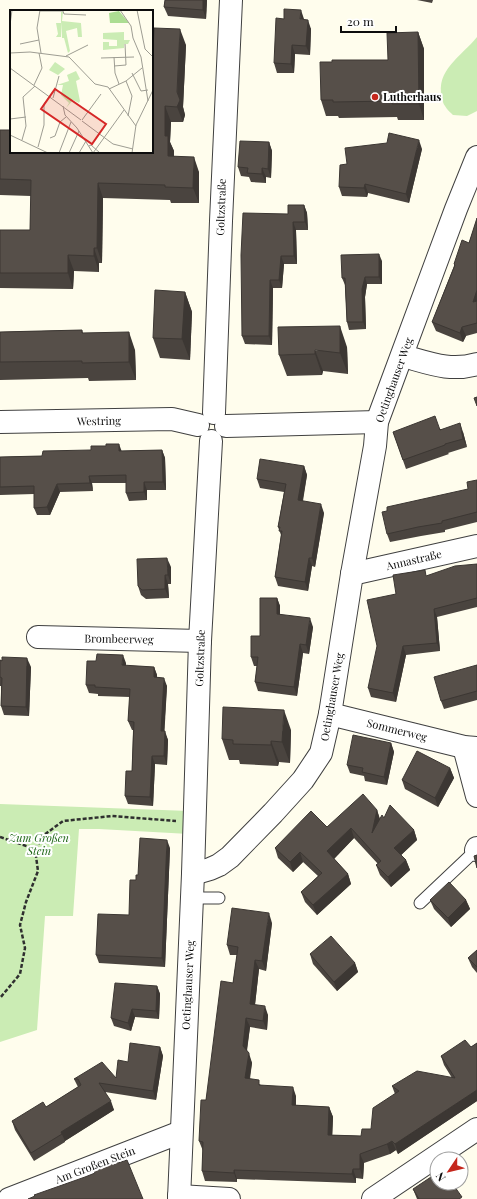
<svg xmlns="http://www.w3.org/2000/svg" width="477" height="1199" viewBox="0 0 477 1199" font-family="'Playfair Display',serif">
<rect width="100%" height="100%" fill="#fffded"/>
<!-- green -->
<g fill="#cbecb4">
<path d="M477,37V111L467,116L453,115C451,113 447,110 445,106C443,104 443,101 442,98C435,70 462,56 477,37Z"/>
<polygon points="0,804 189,811 189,834 99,829 79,829 73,916 45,916 37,1030 0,1042"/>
</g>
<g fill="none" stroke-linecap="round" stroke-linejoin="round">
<defs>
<g id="service">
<polyline points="192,898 219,898"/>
<polyline points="420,903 476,850"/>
</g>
<g id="minor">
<path d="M403,356C429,363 450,372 477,364"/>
<polyline points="214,413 221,221 231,0"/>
<polyline points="0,422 172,419 198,425"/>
<polyline points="226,426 377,422"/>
<polyline points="352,574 477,546"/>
<polyline points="38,637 200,641"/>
<polyline points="330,714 464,747 477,748"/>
<polyline points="464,747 477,796"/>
<polyline points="476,850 477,848"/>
<polyline points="193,874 210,869 219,865 230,857 273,813 303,780 321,753 330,714 352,574 375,446 377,422 456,209 477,157"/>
<polyline points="179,1196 229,1199"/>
<polyline points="9,1199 181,1132"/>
<polyline points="179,1199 193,874 200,641 211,441"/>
<polyline points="373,1199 477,1129"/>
</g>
</defs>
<!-- service casing -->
<use href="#service" stroke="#404040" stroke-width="13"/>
<!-- minor casing -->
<use href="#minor" stroke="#404040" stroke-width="24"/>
<!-- path -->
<g stroke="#2f2f2f" stroke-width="2.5" stroke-dasharray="4 2" stroke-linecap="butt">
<polyline points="0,837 35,849 38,871 26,902 20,925 25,948 20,974 0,998"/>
<polyline points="35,849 44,835 63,821 112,816 176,821"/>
</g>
<!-- service -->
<use href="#service" stroke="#fff" stroke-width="11"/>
<!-- minor -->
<use href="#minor" stroke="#fff" stroke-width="22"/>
</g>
<!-- wall -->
<g fill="#4a443f">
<polygon points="165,0 207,0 206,19 168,16 164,7"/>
<polygon points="417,0 433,0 432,3"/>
<polygon points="304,20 311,29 310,55 295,54 294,73 277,73 274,63"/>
<polygon points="154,28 186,45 183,107 185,115 183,122 171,122 170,142 174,151 174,156 199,172 199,203 171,203 170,200 103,198 102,263 99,263 99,272 74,271 73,289 0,288 0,230 30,230 31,196 0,195 0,130 152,152"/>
<polygon points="418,32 424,49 424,120 398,120 397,117 339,118 338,116 326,116 321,100 332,62 388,60"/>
<polygon points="269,142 272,151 271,178 266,177 266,183 251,182 249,177 241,176 238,167"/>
<polygon points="422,149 409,203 368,193 367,197 342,196 339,187 347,164"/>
<polygon points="304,205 307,213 308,230 296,230 297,264 284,264 282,288 273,288 272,345 245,344 242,336 288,214"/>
<polygon points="477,218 477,333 466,336 463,342 436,331 432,322 454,266 454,264 469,243"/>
<polygon points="382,261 382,284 367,284 365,297 366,329 349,330 347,322 345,285 342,278"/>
<polygon points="185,292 192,312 190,360 160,358 153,338"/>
<polygon points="82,330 83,333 135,350 136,380 89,381 88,378 0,380 0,332"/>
<polygon points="347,347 348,374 323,371 322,375 287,376 279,355"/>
<polygon points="440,429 463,432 467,447 448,453 449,454 406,469 393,432"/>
<polygon points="162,450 165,458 166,490 147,490 147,500 129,501 126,493 126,483 92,483 93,491 60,492 50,515 37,515 34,508 34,494 0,495 0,457 42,456 122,451"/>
<polygon points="304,466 307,475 303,501 324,513 315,567 312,566 308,591 278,586 275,577 281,535 278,527 284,492 260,488 257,479"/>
<polygon points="477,480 477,522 445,530 445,532 421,536 390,542 387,534 468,489"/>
<polygon points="477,564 477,607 437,617 440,651 406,655 396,702 371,697 368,688 396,594 427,576"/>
<polygon points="171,567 171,584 168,584 169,598 146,599 141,595 138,586"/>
<polygon points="277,598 280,606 280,614 313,627 309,654 303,653 297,696 258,691 255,682 257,666 254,666 251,657"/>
<polygon points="0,660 31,667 29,716 4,715 1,706 1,686 0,686"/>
<polygon points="126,663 126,666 154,667 157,675 157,677 167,686 164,731 168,740 167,765 155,764 153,806 128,804 125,796 132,771 133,730 132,730 128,721 130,697 98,696 98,694 89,693 86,685"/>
<polygon points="477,665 477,700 444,709 441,701"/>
<polygon points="291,730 290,763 279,762 278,766 240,764 239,760 229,760 222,739"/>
<polygon points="391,743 394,752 387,785 365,781 364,776 350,773 347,765"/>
<polygon points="450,768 454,778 438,807 405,789 402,780"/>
<polygon points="377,810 380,819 384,818 414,830 417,840 401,855 406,860 410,870 391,887 380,875 376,865 378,864 354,838 334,859 348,874 351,884 317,915 305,902 301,892 318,876 303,862 293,872 278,858 275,848 327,827"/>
<polygon points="170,848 165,967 99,963 96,955 129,915 136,880 138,875"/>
<polygon points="430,900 466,900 470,909 451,927 434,909"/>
<polygon points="272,923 266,971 259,969 255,1005 268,1015 267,1030 250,1027 247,1051 252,1063 250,1079 261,1085 296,1096 296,1105 329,1107 333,1117 332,1135 361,1136 371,1129 395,1094 392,1086 452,1078 444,1065 441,1056 471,1047 477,1043 477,1101 398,1154 396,1150 390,1154 364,1163 363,1179 356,1178 356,1183 237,1179 237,1182 205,1181 202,1171 203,1151 199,1141 206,1100 233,983 237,955 230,955 227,945"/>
<polygon points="477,950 477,973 472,967 468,958"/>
<polygon points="310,954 355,963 358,972 337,991 313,964"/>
<polygon points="157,986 160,994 159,1019 135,1017 131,1031 114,1026 111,1018"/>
<polygon points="160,1047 163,1056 156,1100 105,1092 114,1110 65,1141 65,1142 34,1161 15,1130 12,1121 46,1107 78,1087 74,1079 116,1078 128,1062"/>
<polygon points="413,1189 462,1199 417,1199"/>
</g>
<!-- shaded-wall -->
<g fill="#3c3733">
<polygon points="203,0 207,0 206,19 203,10"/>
<polygon points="301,10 304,19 300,19"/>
<polygon points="308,20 311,29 310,55 306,46"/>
<polygon points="180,29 186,45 183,107 185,115 183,122 177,107"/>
<polygon points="418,32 424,49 424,120 419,104"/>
<polygon points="292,45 295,54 294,73 291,64"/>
<polygon points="165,106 171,122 170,142 174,151 173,172 168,156 165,136"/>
<polygon points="419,140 422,149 409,203 406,194"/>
<polygon points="269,142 272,151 271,178 268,169"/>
<polygon points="194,157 199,172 199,203 193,188"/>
<polygon points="262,168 266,177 266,183 262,174"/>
<polygon points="98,183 103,198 102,263 97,248"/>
<polygon points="365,184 368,193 367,197 364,188"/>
<polygon points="304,205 307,213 308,230 305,222"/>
<polygon points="293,222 296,230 297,264 294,256"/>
<polygon points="94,248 99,263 99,272 94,256"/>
<polygon points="379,254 382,261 382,284 379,277"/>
<polygon points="68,255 74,271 73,289 68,273"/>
<polygon points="281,256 284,264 282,288 279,280"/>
<polygon points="365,277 367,284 365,297 366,329 363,322 362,289"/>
<polygon points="270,280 273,288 272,345 269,336"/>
<polygon points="477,290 477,308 473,302"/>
<polygon points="185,292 192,312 190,360 182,339"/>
<polygon points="340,326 347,347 348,374 340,353"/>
<polygon points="462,327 466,336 463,342 460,333"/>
<polygon points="129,332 135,350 136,380 129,362"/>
<polygon points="315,350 323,371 322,375 315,354"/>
<polygon points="460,423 463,432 467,447 463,439"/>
<polygon points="119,444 122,452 119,451"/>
<polygon points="162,450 165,458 166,490 163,482"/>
<polygon points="304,466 307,475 301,509 298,500"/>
<polygon points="89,476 92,483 93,491 90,483"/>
<polygon points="144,482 147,490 147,500 144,492"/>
<polygon points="57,484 60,492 50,515 47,507"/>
<polygon points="321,504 324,513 315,567 312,558"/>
<polygon points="167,558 171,567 171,584 168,575"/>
<polygon points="309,558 312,566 308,591 305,582"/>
<polygon points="165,575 168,584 169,598 165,589"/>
<polygon points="277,598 280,606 280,623 277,614"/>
<polygon points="434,609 437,617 440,651 437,643"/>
<polygon points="310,618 313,627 309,654 306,645"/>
<polygon points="300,644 303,653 297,696 294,687"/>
<polygon points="403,646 406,655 396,702 393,693"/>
<polygon points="123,655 126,663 125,674 122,665"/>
<polygon points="27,658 31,667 29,716 26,707"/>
<polygon points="154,667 157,675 157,686 154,677"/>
<polygon points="164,678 167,686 164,740 161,731"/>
<polygon points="284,710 291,730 290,763 282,742"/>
<polygon points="165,731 168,740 167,765 164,756"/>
<polygon points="271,741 279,762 278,766 271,745"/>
<polygon points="391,743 394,752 387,785 384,777"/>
<polygon points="152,756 155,764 153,806 150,797"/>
<polygon points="450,768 454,778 438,807 435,798"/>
<polygon points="377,810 380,820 372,833"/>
<polygon points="351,828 354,838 331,862 327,851"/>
<polygon points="414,830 417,840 398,858 394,848"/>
<polygon points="167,840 170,848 165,967 162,958"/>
<polygon points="300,852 303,862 293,872 290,862"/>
<polygon points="406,860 410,870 391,887 388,877"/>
<polygon points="348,874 351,884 317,915 313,905"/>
<polygon points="466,900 470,909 451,927 448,918"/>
<polygon points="269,913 272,923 266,971 262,961"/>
<polygon points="255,960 259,969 254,1013 250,1004"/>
<polygon points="355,963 358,972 337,991 334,982"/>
<polygon points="157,986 160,994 159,1019 156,1011"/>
<polygon points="265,1006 268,1015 267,1030 263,1021"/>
<polygon points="132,1009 135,1017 131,1031 128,1023"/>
<polygon points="246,1018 250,1027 246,1055 243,1046"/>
<polygon points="160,1047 163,1056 156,1100 153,1091"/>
<polygon points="249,1053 252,1063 248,1087 245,1078"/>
<polygon points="293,1087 296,1096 295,1115 292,1105"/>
<polygon points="477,1090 477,1101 398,1154 395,1144"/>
<polygon points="111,1101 114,1110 65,1141 61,1132"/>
<polygon points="329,1107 333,1117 332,1144 328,1135"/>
<polygon points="392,1141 396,1150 390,1154 387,1144"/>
<polygon points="360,1154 364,1163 363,1179 360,1169"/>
<polygon points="353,1169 356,1178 356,1183 352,1174"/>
<polygon points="234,1170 237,1179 237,1182 234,1173"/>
</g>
<!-- building -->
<g fill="#564f49" stroke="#3c3733">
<polygon points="165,0 203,0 203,10 164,7"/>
<polygon points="284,9 301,10 300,19 308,20 306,46 292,45 291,64 274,63 276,18 284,19"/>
<polygon points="154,28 180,29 177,92 180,100 177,107 165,106 165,136 168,136 168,156 194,157 193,188 165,187 165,185 98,183 97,248 94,248 94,256 68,255 68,273 0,273 0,230 30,230 31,180 0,179 0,130 11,130 11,152 152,152 152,78"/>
<polygon points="418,32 419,104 392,104 393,101 333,102 333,100 321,100 320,62 332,62 332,60 388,60 387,33"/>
<polygon points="389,133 419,140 406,194 365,184 364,188 339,187 340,165 347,164 345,148 387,143"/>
<polygon points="240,141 269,142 268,169 262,168 262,174 247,173 248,168 238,167"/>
<polygon points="288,205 304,205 305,222 293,222 294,256 281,256 279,280 270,280 269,336 242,336 241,255 243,213 288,214"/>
<polygon points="477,218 477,290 473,302 477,301 477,323 462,327 460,333 432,322 455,265 454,264 462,240 469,243"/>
<polygon points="379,254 379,277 365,277 362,289 363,322 347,322 345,278 342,278 341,255"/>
<polygon points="155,290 185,292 182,339 153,338"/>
<polygon points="340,326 340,353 315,350 315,354 279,355 278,327"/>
<polygon points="82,330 82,333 129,332 129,362 82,363 82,361 0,362 0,332"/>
<polygon points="477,397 477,406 474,398"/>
<polygon points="435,416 440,430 460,423 463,439 445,444 445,445 403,460 393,432"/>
<polygon points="106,444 119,444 119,451 162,450 163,482 144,482 144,492 126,493 126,475 89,476 90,483 57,484 47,507 34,508 34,486 0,487 0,457 42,456 43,451 91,450 91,446 106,446"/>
<polygon points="260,459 304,466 298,500 321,504 312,558 309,558 305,582 275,577 282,531 279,531 280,527 278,527 286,484 257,479"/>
<polygon points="477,480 477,512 442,521 442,523 418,527 387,534 382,512 387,511 387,507 468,489 467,482"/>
<polygon points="167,558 168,575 165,575 165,589 142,590 138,586 137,559"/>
<polygon points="477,564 477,598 434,609 437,643 403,646 393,693 368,688 377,646 367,600 396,594 393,575 425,570 426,576 455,566"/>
<polygon points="260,598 277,598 277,614 310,618 306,645 300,644 294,687 255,682 258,657 251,657 251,636 260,636"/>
<polygon points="97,654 123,655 122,665 154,667 154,677 164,678 161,731 165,731 164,756 152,756 150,797 125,796 126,771 132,771 134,722 128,721 130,689 95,687 95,685 86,685 87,661 96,661"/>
<polygon points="2,657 27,658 26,707 1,706 2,678 0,677 0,660 2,661"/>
<polygon points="477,665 477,691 441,701 434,677"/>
<polygon points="223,707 284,710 282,742 271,741 271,745 233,744 233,740 222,739"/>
<polygon points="353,735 391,743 384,777 362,772 363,768 347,765"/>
<polygon points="417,751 450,768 435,798 402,780"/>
<polygon points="363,794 377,810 372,833 382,815 384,818 390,805 414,830 394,848 406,860 388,877 376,865 381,861 351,828 327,851 348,874 313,905 301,892 322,873 300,852 290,862 275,848 311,811 327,827"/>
<polygon points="140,838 167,840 162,958 96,955 98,914 129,915 130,880 136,880 136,875 138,875"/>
<polygon points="477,855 477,868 474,856"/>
<polygon points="449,882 466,900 448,918 430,900"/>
<polygon points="232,908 269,913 262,961 255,960 250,1004 265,1006 263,1021 246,1018 243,1046 249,1053 245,1078 259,1080 259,1085 293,1087 292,1105 329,1107 328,1135 361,1136 362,1129 371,1129 373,1108 399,1091 392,1086 417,1071 455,1078 441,1056 465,1040 471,1047 477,1043 477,1090 395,1144 392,1141 387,1144 360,1154 360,1169 353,1169 352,1174 234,1170 234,1173 202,1171 203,1142 199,1141 201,1100 206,1100 221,981 233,983 238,947 227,945"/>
<polygon points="331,936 355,963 334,982 310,954"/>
<polygon points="477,950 477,967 468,958"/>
<polygon points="115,983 157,986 156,1011 132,1009 128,1023 111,1018"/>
<polygon points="130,1043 160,1047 153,1091 99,1083 111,1101 61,1132 62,1134 31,1153 12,1121 43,1102 46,1107 81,1085 78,1079 74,1079 102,1062 116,1078 118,1060 128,1062"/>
<polygon points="127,1160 143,1199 28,1199 35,1196 34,1195 85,1177 95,1173 94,1171 117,1162 118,1163"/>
<polygon points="437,1173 437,1183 452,1183 462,1197 459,1199 419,1199 413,1189"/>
</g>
<!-- markers -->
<circle fill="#c5271d" stroke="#fff" stroke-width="1.5" cx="375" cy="97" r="4"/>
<g text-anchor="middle" stroke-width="4" stroke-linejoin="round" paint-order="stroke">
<!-- poi labels -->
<g font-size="11" font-weight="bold" fill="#0d0d0d" stroke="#fff" text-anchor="start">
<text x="383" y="101">Lutherhaus</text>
</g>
<!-- street labels -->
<g font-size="11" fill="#0d0d0d" stroke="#fff">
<text transform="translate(221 207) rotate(-88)" y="4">Goltzstraße</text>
<text transform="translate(394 380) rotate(-70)" y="4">Oetinghauser Weg</text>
<text transform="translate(99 421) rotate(-1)" y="4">Westring</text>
<text transform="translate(414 560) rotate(-13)" y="4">Annastraße</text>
<text transform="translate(119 639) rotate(1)" y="4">Brombeerweg</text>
<text transform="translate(200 658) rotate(-88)" y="4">Goltzstraße</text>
<text transform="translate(332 697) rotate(-80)" y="4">Oetinghauser Weg</text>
<text transform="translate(397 730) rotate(14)" y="4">Sommerweg</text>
<text transform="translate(188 985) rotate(-87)" y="4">Oetinghauser Weg</text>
<text transform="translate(95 1165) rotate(-21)" y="4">Am Großen Stein</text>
</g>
<!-- park labels -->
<g font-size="11" font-style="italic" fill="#216819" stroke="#fff">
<text x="39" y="842">Zum Großen<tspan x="39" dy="13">Stein</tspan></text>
</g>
</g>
<!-- overview -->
<g transform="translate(10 10)">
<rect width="143" height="143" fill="#fffded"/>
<path d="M51,2H53L52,11L71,13L72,27H68L67,18L56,21L60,41L58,43L54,28H52V12L51,27H46L48,24L46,13H51ZM114,22V30H120L118,34H114V38L93,40V32H99V36H107V30L93,29V23ZM45,52L55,59L48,65L39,60ZM66,61L70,69L66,71L70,91L69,93L63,90L56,98L59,93L51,85L53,75H47L59,71L57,65Z" fill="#cbecb4"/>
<path d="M109,1L119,13H100L99,3Z" fill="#acdd92"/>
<path fill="none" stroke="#9e9d93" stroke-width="1" d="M30,0L27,18L31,43M110,0L121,16L123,28L131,47L138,91M127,0L135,39L143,47M30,1H53L54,4L76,5M0,15L2,0M10,34L29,30M0,43L20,42L59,47L85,74L98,77L126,116M56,46L78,35M104,47L105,63L109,74M91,48L124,47M104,56L116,55L115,34M0,58L71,110M122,63L131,81L138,80M116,71L122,86L118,106M24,75L32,58L29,43M99,79L116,71L132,58M43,88L49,66M53,96L55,105L67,118L83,143M0,109L16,107M72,110L91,84M72,111L103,134L123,139M0,125L38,143M40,128L45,126L50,112L56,107M12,130L16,116L13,87L25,76M79,136L81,135L90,143M28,137L34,115V94L40,86M49,143L61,112M59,143L69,121M69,143L76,131M83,143L114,100M122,143L126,115L143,80"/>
<path fill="#d62828" fill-opacity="0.15" stroke="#d62828" stroke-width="2" d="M45,79L96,114L82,134L31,99Z"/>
<rect width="143" height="143" fill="none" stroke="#0d0d0d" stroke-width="2"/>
</g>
<!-- north arrow -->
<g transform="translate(449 1171) rotate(235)"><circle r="19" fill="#ffffff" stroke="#9e9e9e"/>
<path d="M0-3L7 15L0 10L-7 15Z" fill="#c5271d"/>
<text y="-6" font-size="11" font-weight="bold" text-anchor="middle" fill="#0d0d0d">N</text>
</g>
<!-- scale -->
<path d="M341 26v6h55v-6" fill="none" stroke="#0d0d0d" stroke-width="2"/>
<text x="347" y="26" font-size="12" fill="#0d0d0d" stroke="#ffffff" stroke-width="3" paint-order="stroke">20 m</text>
</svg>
